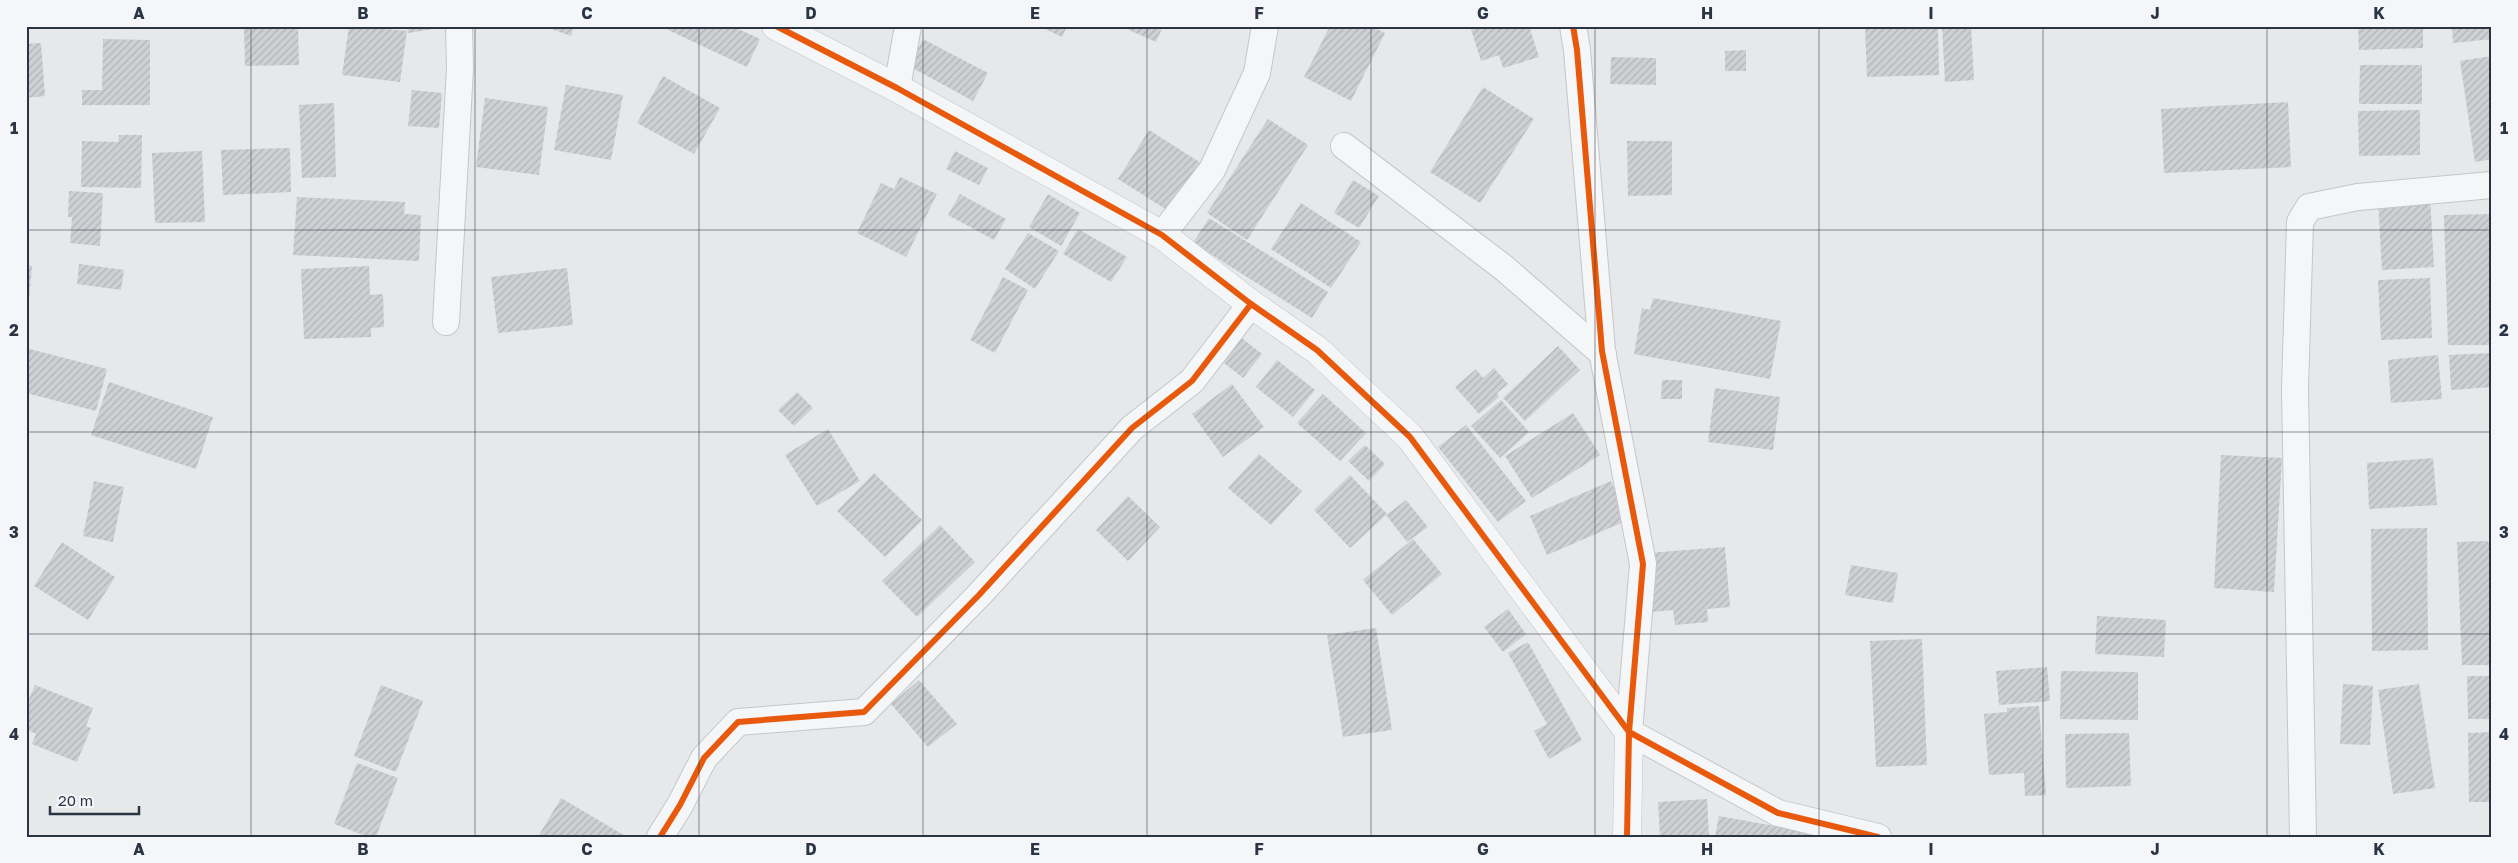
<svg xmlns="http://www.w3.org/2000/svg" width="2518" height="863" viewBox="0 0 2518 863" font-family="'Golos Text',sans-serif">
<defs>
<pattern id="building-hatch" width="6" height="6" patternUnits="userSpaceOnUse" patternTransform="scale(1.25)"><rect width="6" height="6" fill="#ced0d3"/><path d="M-1 1l2-2M0 6l6-6M5 7l2-2" fill="none" stroke="#b1b3b6"/></pattern>
</defs>
<rect width="100%" height="100%" fill="#e6e8ea"/>
<!-- building -->
<g fill="url(#building-hatch)">
<polygon points="244,26 298,26 299,65 245,66"/>
<polygon points="349,26 407,31 400,82 342,75"/>
<polygon points="407,26 445,26 445,27 408,33"/>
<polygon points="543,26 574,26 571,36"/>
<polygon points="670,26 732,26 760,39 747,67 668,30"/>
<polygon points="1039,26 1067,26 1062,37"/>
<polygon points="1120,26 1163,26 1156,42"/>
<polygon points="1330,26 1371,26 1385,33 1351,101 1304,77"/>
<polygon points="1470,26 1529,26 1539,57 1503,68 1499,55 1481,61"/>
<polygon points="1938,26 1939,75 1867,77 1865,28"/>
<polygon points="1942,26 1971,26 1974,80 1945,82"/>
<polygon points="2358,26 2423,26 2423,48 2359,50"/>
<polygon points="2452,26 2492,26 2492,39 2453,43"/>
<polygon points="103,39 150,40 150,105 82,105 82,90 102,90"/>
<polygon points="923,39 988,73 973,101 909,66"/>
<polygon points="41,43 45,96 26,98 26,44"/>
<polygon points="1746,50 1746,71 1725,71 1725,51"/>
<polygon points="2492,56 2492,159 2475,162 2460,61"/>
<polygon points="1611,57 1656,58 1656,85 1610,84"/>
<polygon points="2360,65 2422,65 2422,104 2359,104"/>
<polygon points="663,76 720,108 694,154 637,123"/>
<polygon points="566,85 623,95 611,160 554,150"/>
<polygon points="1483,87 1534,119 1480,203 1430,172"/>
<polygon points="412,90 442,93 439,128 408,126"/>
<polygon points="485,98 548,107 539,175 476,167"/>
<polygon points="2288,102 2291,167 2164,173 2161,109"/>
<polygon points="334,103 336,177 302,178 299,105"/>
<polygon points="2420,110 2420,155 2359,156 2358,111"/>
<polygon points="1268,119 1308,145 1247,240 1207,213"/>
<polygon points="1149,130 1201,163 1170,212 1118,179"/>
<polygon points="119,135 142,135 141,188 81,187 82,141 118,142"/>
<polygon points="1627,141 1672,141 1672,195 1628,196"/>
<polygon points="290,148 291,192 223,195 221,150"/>
<polygon points="202,151 205,222 155,223 152,153"/>
<polygon points="955,151 988,168 979,185 946,169"/>
<polygon points="900,177 937,194 906,257 857,233 881,183 894,189"/>
<polygon points="1353,180 1379,196 1359,228 1334,213"/>
<polygon points="69,191 103,193 100,246 70,243 72,217 68,217"/>
<polygon points="960,194 1006,219 994,240 948,215"/>
<polygon points="1048,194 1080,213 1061,246 1029,227"/>
<polygon points="297,197 405,202 404,214 421,215 419,261 293,255"/>
<polygon points="2430,197 2434,267 2382,270 2378,200"/>
<polygon points="1301,203 1361,242 1331,288 1271,249"/>
<polygon points="2492,214 2492,345 2448,345 2444,215"/>
<polygon points="1209,218 1328,292 1312,318 1193,243"/>
<polygon points="1078,229 1127,257 1111,282 1063,254"/>
<polygon points="1028,233 1059,251 1035,289 1005,269"/>
<polygon points="79,264 124,270 121,290 77,284"/>
<polygon points="26,265 32,266 28,309 26,309"/>
<polygon points="369,266 370,295 383,294 384,327 371,328 371,337 304,339 301,269"/>
<polygon points="567,268 573,325 498,333 491,277"/>
<polygon points="1003,277 1028,290 995,353 970,340"/>
<polygon points="2430,278 2432,338 2381,340 2378,280"/>
<polygon points="1653,298 1781,321 1770,379 1634,354 1642,308 1650,310"/>
<polygon points="1238,335 1262,354 1243,378 1219,359"/>
<polygon points="1558,346 1580,370 1525,421 1503,398"/>
<polygon points="26,348 107,369 96,411 26,393"/>
<polygon points="2492,353 2492,387 2451,390 2449,355"/>
<polygon points="2438,355 2442,399 2391,403 2388,360"/>
<polygon points="1277,360 1315,390 1293,417 1256,387"/>
<polygon points="1494,368 1508,384 1497,393 1499,397 1479,414 1455,387 1476,369 1483,378"/>
<polygon points="1662,380 1682,380 1682,399 1661,399"/>
<polygon points="109,382 213,417 196,469 91,435"/>
<polygon points="1232,384 1264,427 1223,457 1192,414"/>
<polygon points="1715,388 1780,397 1773,450 1708,442"/>
<polygon points="797,392 813,408 794,426 778,410"/>
<polygon points="1323,394 1366,433 1340,461 1297,423"/>
<polygon points="1501,400 1529,432 1500,458 1471,426"/>
<polygon points="1573,413 1600,455 1532,498 1505,456"/>
<polygon points="1466,425 1526,501 1498,522 1438,447"/>
<polygon points="828,429 860,481 817,506 785,455"/>
<polygon points="1365,445 1385,464 1369,481 1348,461"/>
<polygon points="1259,454 1302,491 1271,525 1228,488"/>
<polygon points="2221,455 2282,458 2274,592 2214,588"/>
<polygon points="2433,458 2437,505 2369,509 2367,463"/>
<polygon points="874,473 922,520 885,557 837,511"/>
<polygon points="1350,475 1387,514 1350,548 1314,510"/>
<polygon points="94,481 124,487 113,542 83,536"/>
<polygon points="1611,481 1628,520 1547,555 1530,516"/>
<polygon points="1128,496 1160,527 1128,561 1096,530"/>
<polygon points="1406,500 1428,527 1407,542 1386,515"/>
<polygon points="940,525 975,562 917,617 882,581"/>
<polygon points="2427,528 2428,650 2372,651 2371,529"/>
<polygon points="1413,539 1442,574 1392,615 1363,580"/>
<polygon points="2487,541 2492,545 2492,665 2462,665 2457,542"/>
<polygon points="62,542 115,577 88,620 34,586"/>
<polygon points="1725,547 1730,607 1707,609 1708,622 1675,625 1673,610 1652,612 1647,553"/>
<polygon points="1851,565 1898,573 1893,603 1845,595"/>
<polygon points="1508,609 1526,634 1503,652 1484,627"/>
<polygon points="2097,616 2166,620 2164,657 2095,654"/>
<polygon points="1376,628 1392,730 1343,737 1327,635"/>
<polygon points="1922,639 1927,765 1876,767 1870,641"/>
<polygon points="1528,642 1582,740 1549,759 1534,731 1547,724 1508,653"/>
<polygon points="2047,667 2050,701 1999,705 1996,671"/>
<polygon points="2061,671 2138,672 2138,720 2060,719"/>
<polygon points="2467,676 2492,676 2492,719 2468,719"/>
<polygon points="919,680 957,724 928,747 891,704"/>
<polygon points="2343,684 2373,686 2370,745 2340,744"/>
<polygon points="2419,684 2435,788 2393,794 2378,690"/>
<polygon points="35,685 93,708 86,726 91,728 77,762 32,744 36,734 26,729 26,706"/>
<polygon points="381,685 423,701 396,772 354,756"/>
<polygon points="2039,706 2046,795 2025,796 2024,773 1989,775 1984,714 2007,712 2007,708"/>
<polygon points="2492,732 2492,802 2469,802 2468,733"/>
<polygon points="2129,733 2131,786 2066,788 2065,734"/>
<polygon points="357,763 398,778 376,837 369,837 334,824"/>
<polygon points="561,798 627,837 538,837"/>
<polygon points="1707,799 1709,837 1660,837 1658,802"/>
<polygon points="1719,816 1818,834 1818,837 1715,837"/>
</g>
<g fill="none" stroke-linecap="round" stroke-linejoin="round">
<defs>
<g id="minor">
<polyline points="1573,26 1577,50 1602,351 1643,564 1629,732 1778,813 1878,837"/>
<polyline points="897,88 908,26"/>
<polyline points="1344,146 1504,268 1603,354"/>
<polyline points="1162,235 1212,170 1257,73 1265,26"/>
<polyline points="446,322 460,68 459,26"/>
<polyline points="660,837 680,805 704,758 738,722 864,712 979,595 1132,428 1192,381 1251,304"/>
<polyline points="2303,837 2295,389 2300,222 2309,207 2358,197 2492,185"/>
</g>
<polyline id="tertiary" points="776,26 897,88 1162,235 1251,304 1317,350 1410,437 1629,732 1627,837"/>
</defs>
<!-- minor casing -->
<use href="#minor" stroke="#c4c6c8" stroke-width="28"/>
<!-- tertiary casing -->
<use href="#tertiary" stroke="#c4c6c8" stroke-width="29"/>
<!-- minor -->
<use href="#minor" stroke="#f5f6f7" stroke-width="26"/>
<!-- tertiary -->
<use href="#tertiary" stroke="#f5f6f7" stroke-width="28"/>
<defs>
<g id="cycleway">
<polyline points="776,26 897,88 1162,235 1251,304 1317,350 1410,437 1629,732 1627,837"/>
<polyline points="1573,26 1577,50 1602,351 1643,564 1629,732 1778,813 1878,837"/>
<polyline points="660,837 680,805 704,758 738,722 864,712 979,595 1132,428 1192,381 1251,304"/>
</g>
</defs>
<!-- cycleway casing -->
<use href="#cycleway" stroke="#f4f6f9" stroke-width="9"/>
<!-- cycleway -->
<use href="#cycleway" stroke="#e8590c" stroke-width="6"/>
</g>
<!-- grid -->
<path fill="none" stroke="#2b3445" stroke-width="1" stroke-opacity="0.55" d="M251,26V837M475,26V837M699,26V837M923,26V837M1147,26V837M1371,26V837M1595,26V837M1819,26V837M2043,26V837M2267,26V837M26,230H2492M26,432H2492M26,634H2492"/>
<!-- border -->
<rect width="2518" height="863" fill="none" stroke="#f4f6f9" stroke-width="55"/>
<!-- scale -->
<path d="M50 806v8h89v-8" fill="none" stroke="#2b3445" stroke-width="2.5"/>
<text x="58" y="806" font-size="15" fill="#2b3445" stroke="#f4f6f9" stroke-width="4" paint-order="stroke">20 m</text>
<rect x="28" y="28" width="2462" height="808" fill="none" stroke="#2b3445" stroke-width="2"/>
<g font-size="16" text-anchor="middle" font-weight="bold" fill="#2b3445">
<text x="139" y="19">A</text>
<text x="363" y="19">B</text>
<text x="587" y="19">C</text>
<text x="811" y="19">D</text>
<text x="1035" y="19">E</text>
<text x="1259" y="19">F</text>
<text x="1483" y="19">G</text>
<text x="1707" y="19">H</text>
<text x="1931" y="19">I</text>
<text x="2155" y="19">J</text>
<text x="2379" y="19">K</text>
<text x="14" y="134">1</text>
<text x="2504" y="134">1</text>
<text x="14" y="336">2</text>
<text x="2504" y="336">2</text>
<text x="14" y="538">3</text>
<text x="2504" y="538">3</text>
<text x="14" y="740">4</text>
<text x="2504" y="740">4</text>
<text x="139" y="855">A</text>
<text x="363" y="855">B</text>
<text x="587" y="855">C</text>
<text x="811" y="855">D</text>
<text x="1035" y="855">E</text>
<text x="1259" y="855">F</text>
<text x="1483" y="855">G</text>
<text x="1707" y="855">H</text>
<text x="1931" y="855">I</text>
<text x="2155" y="855">J</text>
<text x="2379" y="855">K</text>
</g>
</svg>
